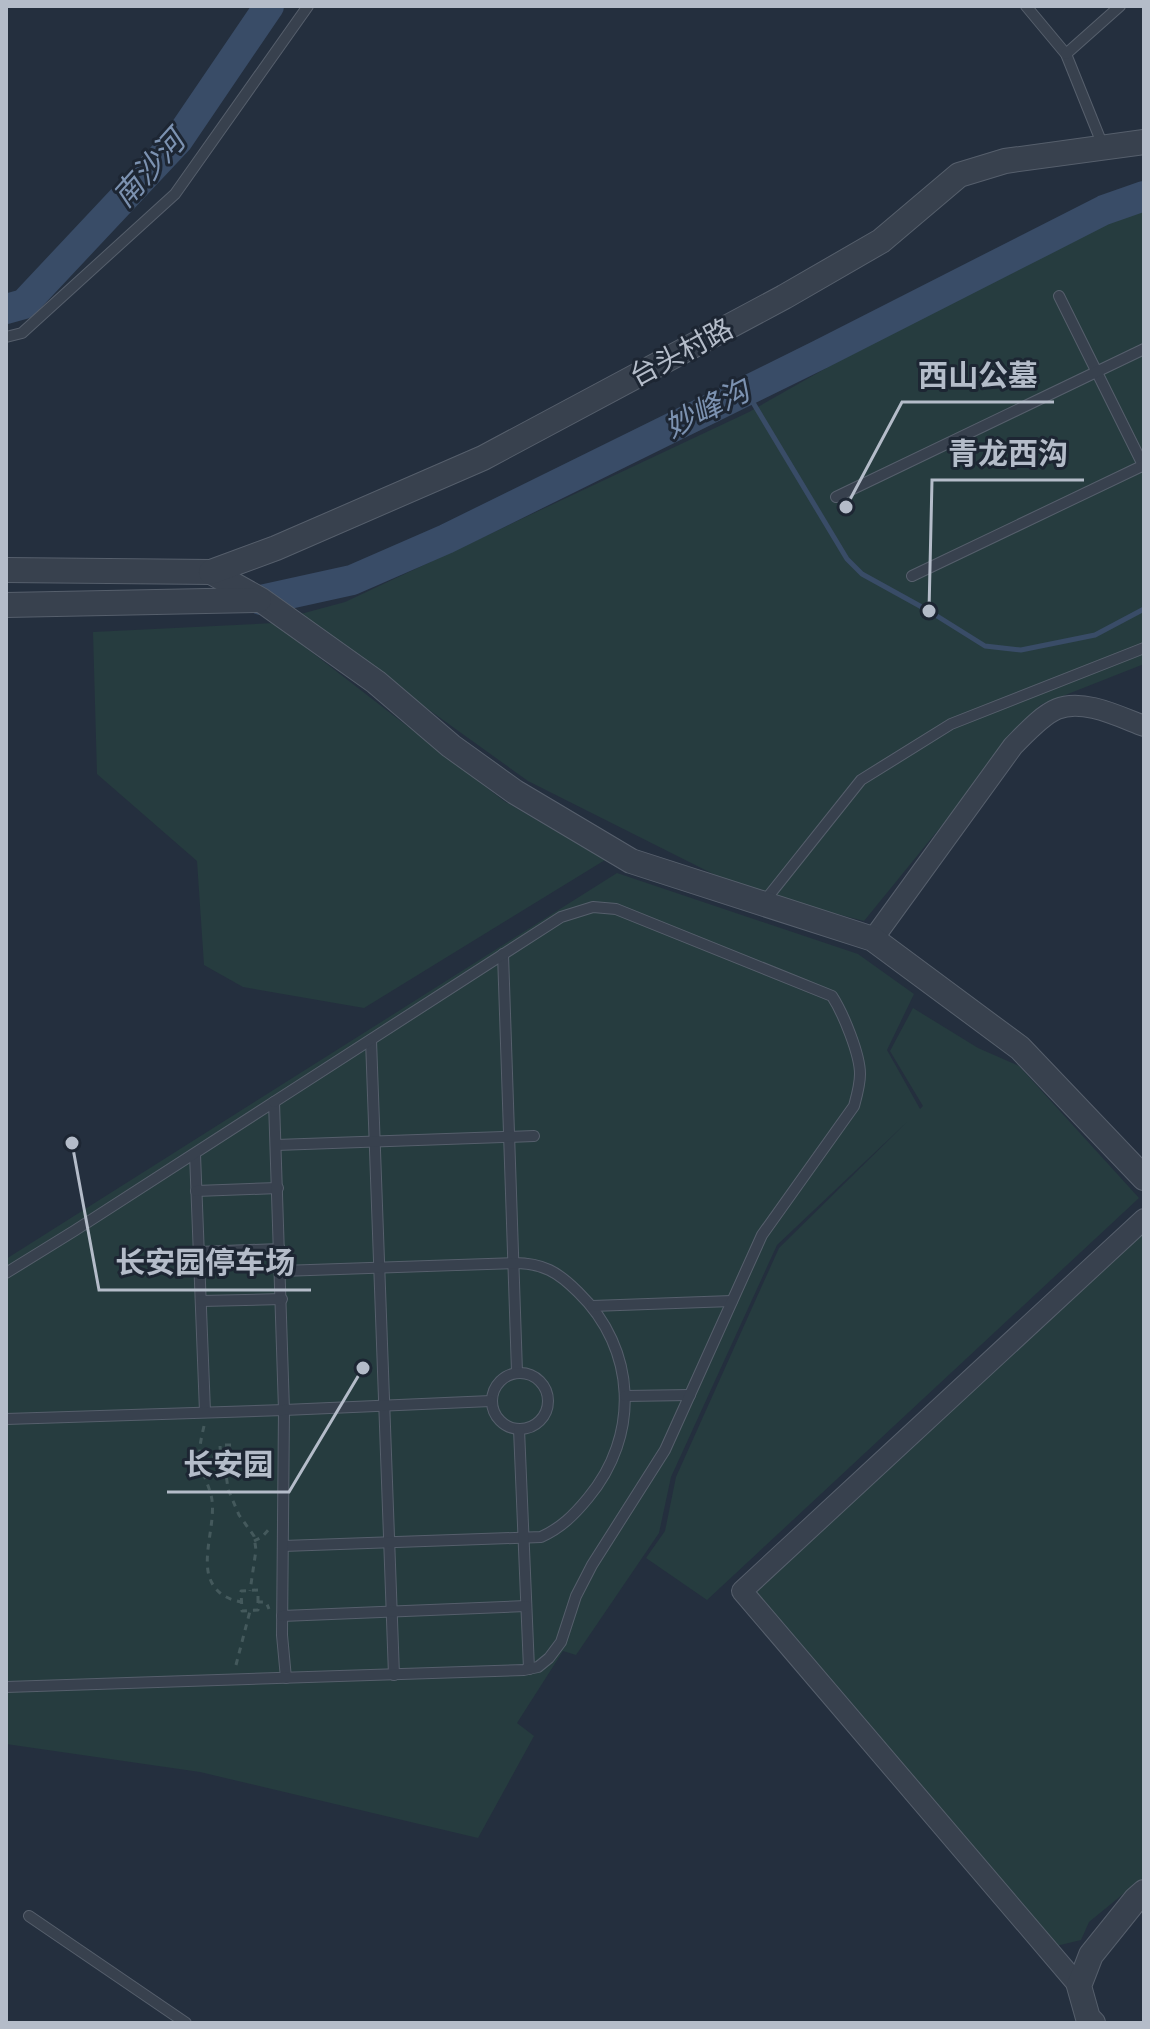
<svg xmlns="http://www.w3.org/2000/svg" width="1150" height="2029" viewBox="0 0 1150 2029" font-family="'Work Sans','Noto Sans SC',sans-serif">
<rect width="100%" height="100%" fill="#242f3e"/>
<!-- green -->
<g fill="#263c3f">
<polygon points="1144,209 1144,664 1040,705 864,921 747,891 528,781 297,615 345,602 749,412 1059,236"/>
<polygon points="274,623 504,801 605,860 364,1008 243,987 204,965 197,861 97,774 93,632"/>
<polygon points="617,873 858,954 914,994 887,1050 920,1109 923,1106 890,1051 913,1008 978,1048 1019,1066 1139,1198 707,1600 646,1558 665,1531 676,1477 779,1248 908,1121 777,1245 671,1477 659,1533 576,1655 563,1651 517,1723 534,1736 478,1838 200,1772 6,1744 6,1259"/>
<polygon points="1144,1233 1144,1877 1089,1922 1081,1940 1052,1947 752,1596"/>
</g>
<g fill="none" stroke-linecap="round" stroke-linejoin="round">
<!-- stream -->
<polyline stroke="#394c67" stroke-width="5" points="746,391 847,559 862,574 929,611 985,646 1021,650 1095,635 1144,609"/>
<!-- river -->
<g stroke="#394c67" stroke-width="30">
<polyline points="6,309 24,304 178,140 269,6"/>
<polyline points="261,600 352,580 446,539 821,354 1104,210 1144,196"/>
</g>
<defs>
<g id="service">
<polyline points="1026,6 1066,54 1103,146"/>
<polyline points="1066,54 1120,6"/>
<polyline points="1059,296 1144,467"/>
<polyline points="6,337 22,333 175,194 308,6"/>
<polyline points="836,497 1144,349"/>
<polyline points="912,576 1144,465"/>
<polyline points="763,903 861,780 951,724 1144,648"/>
<polyline points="503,954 517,1372"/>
<polyline points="371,1040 394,1675"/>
<polyline points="276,1145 534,1136"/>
<polyline points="195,1154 205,1412"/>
<polyline points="196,1191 278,1188"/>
<polyline points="198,1252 280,1249"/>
<path d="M281,1271L514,1263C543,1263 558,1272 578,1292C637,1349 640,1436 588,1498C574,1515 561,1528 541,1537L283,1546"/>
<polyline points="6,1273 74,1231 274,1102 284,1410 282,1635 286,1678"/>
<polyline points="201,1301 282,1299"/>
<polyline points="592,1306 732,1301"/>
<circle cx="520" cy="1401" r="28"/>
<polyline points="625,1396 690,1395"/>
<polyline points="6,1419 284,1410 491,1401"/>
<polyline points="519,1429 529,1669"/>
<polyline points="282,1616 526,1606"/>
<path d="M6,1687L524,1670L538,1667L549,1658L561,1642L576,1596L592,1565L665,1450L762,1235L854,1106C857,1095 860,1085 860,1074C860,1054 843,1013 832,996L616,909L593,907L561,917L274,1102"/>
<polyline points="29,1916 186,2023"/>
</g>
<g id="minor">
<path d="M873,939L1013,746C1025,734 1042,715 1057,709C1083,698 1120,717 1144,726"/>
<polyline points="1079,1986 742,1591 1144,1219"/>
</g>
<g id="tertiary">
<polyline points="6,570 211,572 261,600 376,682 451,746 515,792 631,861 873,939 1020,1048 1144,1178"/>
<polyline points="211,572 276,548 483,458 784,297 881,241 959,175 1005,161 1144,142"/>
<polyline points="6,605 259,600"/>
<polyline points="1093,2023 1088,2018 1079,1986 1091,1955 1136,1899 1144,1892"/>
</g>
</defs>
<!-- service casing -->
<use href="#service" stroke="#565f6c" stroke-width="12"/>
<!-- minor casing -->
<use href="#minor" stroke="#565f6c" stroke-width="22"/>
<!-- tertiary casing -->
<use href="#tertiary" stroke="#565f6c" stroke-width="26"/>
<!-- path -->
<g stroke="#44595c" stroke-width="3" stroke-dasharray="6 6" stroke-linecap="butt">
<path d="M204,1426C201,1439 198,1451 201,1464C203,1476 210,1487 212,1500C215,1524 203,1553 209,1576C214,1592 226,1599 241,1602"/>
<polyline points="231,1445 220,1445 221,1466 232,1466"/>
<polyline points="200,1457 220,1457"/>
<polyline points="225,1466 228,1489 239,1515 254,1536 256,1550 250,1591"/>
<polyline points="254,1541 262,1537 270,1528"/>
<polyline points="258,1602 258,1590 241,1591 242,1611 258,1610 258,1602 266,1602 269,1609"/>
<polyline points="236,1665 250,1611"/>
</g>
<!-- service -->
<use href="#service" stroke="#38414e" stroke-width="10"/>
<!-- minor -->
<use href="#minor" stroke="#38414e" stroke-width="20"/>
<!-- tertiary -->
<use href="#tertiary" stroke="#38414e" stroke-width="24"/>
</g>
<g text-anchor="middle" stroke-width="6" stroke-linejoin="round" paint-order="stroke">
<!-- street labels -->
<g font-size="28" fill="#b4bcc9" stroke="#1d2633">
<text transform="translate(681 352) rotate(-28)" y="10">台头村路</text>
</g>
<!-- water labels -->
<g font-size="30" font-style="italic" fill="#7c92b1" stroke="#1d2633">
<text transform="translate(149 169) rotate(-48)" y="10">南沙河</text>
<text transform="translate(707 409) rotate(-27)" y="10">妙峰沟</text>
</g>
</g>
<!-- callouts -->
<path fill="none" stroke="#b4bcc9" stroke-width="3" d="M846 507L902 402H1054M929 611L932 480H1084M72 1143L99 1290H311M363 1368L289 1492H167"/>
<g fill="#b4bcc9" stroke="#1d2633" stroke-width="3">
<circle cx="846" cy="507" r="8"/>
<circle cx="929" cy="611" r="8"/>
<circle cx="72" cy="1143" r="8"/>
<circle cx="363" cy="1368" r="8"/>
</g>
<g font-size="30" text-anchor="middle" font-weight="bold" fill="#b4bcc9" stroke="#1d2633" stroke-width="6" stroke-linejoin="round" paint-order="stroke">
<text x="978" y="386">西山公墓</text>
<text x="1008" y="464">青龙西沟</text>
<text x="205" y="1273">长安园停车场</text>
<text x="228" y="1475">长安园</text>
</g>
<!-- border -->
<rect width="1150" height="2029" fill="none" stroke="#b4bcc9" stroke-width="16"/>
</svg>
